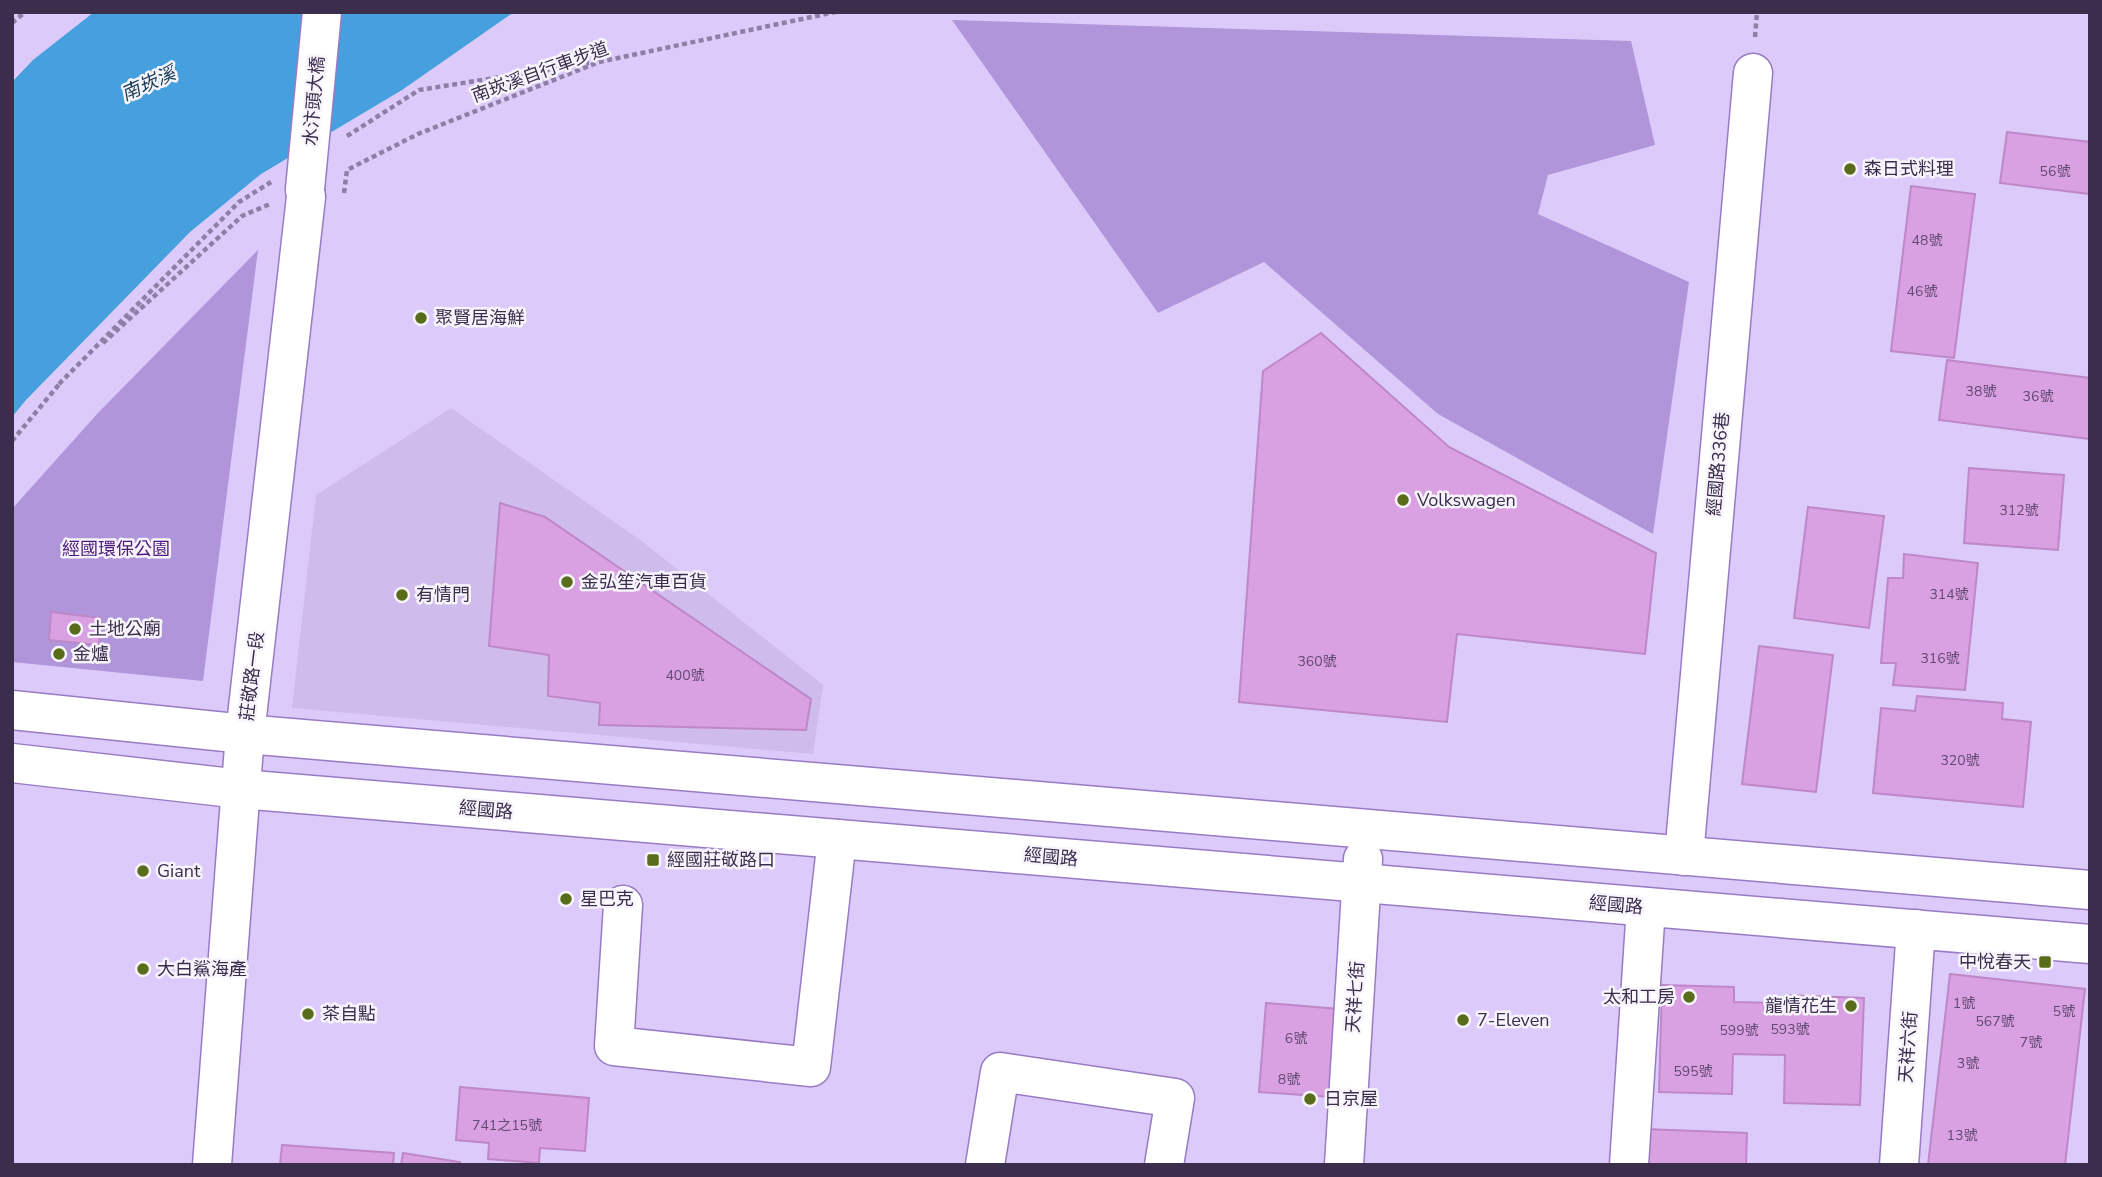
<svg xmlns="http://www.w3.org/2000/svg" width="2102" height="1177" viewBox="0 0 2102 1177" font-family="'Nunito Sans','Noto Sans TC',sans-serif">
<rect width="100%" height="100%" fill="#dccbfa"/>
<!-- built -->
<polygon fill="#cfbced" points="451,408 643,542 823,685 813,754 292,708 316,495"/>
<!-- green -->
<g fill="#b095da">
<polygon points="952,20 1631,41 1655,145 1548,175 1538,214 1689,282 1653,534 1438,414 1264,262 1158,313"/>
<polygon points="258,250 203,681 12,662 12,509 97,414"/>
</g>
<!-- water -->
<polygon fill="#46a0de" points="94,12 514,12 402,90 261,174 190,232 26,400 12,417 12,82 33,60"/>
<!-- building -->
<g fill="#d9a0e2" stroke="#be87c7" stroke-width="2">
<polygon points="2007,132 2090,142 2090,194 2000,183"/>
<polygon points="1911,186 1975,194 1954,358 1891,351"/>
<polygon points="1321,333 1449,447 1656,553 1645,654 1457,634 1447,722 1239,702 1263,371"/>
<polygon points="1947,360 2090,378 2090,439 1939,420"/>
<polygon points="1969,468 2064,475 2058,550 1964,543"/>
<polygon points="500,503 545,517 811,699 806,730 599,725 600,703 548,696 549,655 489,646"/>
<polygon points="1808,507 1884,516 1869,628 1794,618"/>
<polygon points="1904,554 1978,563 1965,690 1893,685 1896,663 1881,663 1888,578 1903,578"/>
<polygon points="51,612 101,618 99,645 49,640"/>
<polygon points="1759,646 1833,655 1816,792 1742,784"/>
<polygon points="53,648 66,649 65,661 53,660"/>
<polygon points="1917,696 2003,703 2002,719 2031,722 2023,807 1873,793 1881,708 1915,711"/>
<polygon points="1950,974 2085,989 2065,1165 1928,1165"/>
<polygon points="1662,985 1734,987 1734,1002 1784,1003 1785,995 1864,998 1860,1105 1784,1103 1785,1055 1733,1054 1732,1094 1659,1092"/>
<polygon points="1266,1003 1339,1009 1332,1097 1259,1092"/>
<polygon points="460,1087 589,1098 585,1151 540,1148 539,1163 488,1159 489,1143 456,1140"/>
<polygon points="1645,1129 1747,1133 1746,1165 1643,1165"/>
<polygon points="282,1145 394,1153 393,1165 280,1165"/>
<polygon points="403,1153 460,1162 460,1165 401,1165"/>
</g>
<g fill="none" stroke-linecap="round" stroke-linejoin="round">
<defs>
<g id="minor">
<polyline points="12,710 245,734 2090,890"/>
<polyline points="12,763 241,789 2090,944"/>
<polyline points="1684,856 1753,73"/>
<polyline points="623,905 614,1046 811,1067 837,839"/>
<polyline points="212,1165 245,734 306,197 305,189"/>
<polyline points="985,1165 1000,1072 1175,1098 1164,1165"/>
<polyline points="1344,1165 1363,859"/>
<polyline points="1629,1165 1646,907"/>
<polyline points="1899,1165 1916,929"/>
</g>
</defs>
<!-- minor casing -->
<use href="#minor" stroke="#987bc3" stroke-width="41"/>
<!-- path -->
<g stroke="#8e7fa6" stroke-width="4.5" stroke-dasharray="5 3.5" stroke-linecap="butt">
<polyline points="12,23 25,12"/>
<polyline points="1755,37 1757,12"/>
<polyline points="347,136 419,90 589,63"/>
<polyline points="344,193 347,170 418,134 599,62 835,12"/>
<polyline points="103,343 242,216 270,204"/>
<polyline points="59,384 239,202 271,182"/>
<polyline points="12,441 61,382"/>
</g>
<!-- minor -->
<use href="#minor" stroke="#fff" stroke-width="38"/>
<defs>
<polyline id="minor-bridge" points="305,189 322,12"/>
</defs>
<!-- minor-bridge casing -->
<use href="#minor-bridge" stroke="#987bc3" stroke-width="41" stroke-linecap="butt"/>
<!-- minor-bridge -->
<use href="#minor-bridge" stroke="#fff" stroke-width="38"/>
</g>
<!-- markers -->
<g fill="#596c1a" stroke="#f7f4fc" stroke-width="2.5">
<circle cx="1850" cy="169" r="7"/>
<circle cx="421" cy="318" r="7"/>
<circle cx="1403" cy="500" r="7"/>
<circle cx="567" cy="582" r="7"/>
<circle cx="402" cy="595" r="7"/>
<circle cx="75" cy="629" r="7"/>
<circle cx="59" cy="654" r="7"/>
<rect x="646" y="853" width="14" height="14" rx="3.5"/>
<circle cx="143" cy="871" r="7"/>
<circle cx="566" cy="899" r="7"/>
<rect x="2038" y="955" width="14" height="14" rx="3.5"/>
<circle cx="143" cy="969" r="7"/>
<circle cx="1689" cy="997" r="7"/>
<circle cx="1851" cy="1006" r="7"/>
<circle cx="308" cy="1014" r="7"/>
<circle cx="1463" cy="1020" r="7"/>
<circle cx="1310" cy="1099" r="7"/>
</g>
<g text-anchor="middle" stroke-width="5" stroke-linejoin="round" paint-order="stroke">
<!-- number labels -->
<g font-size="14" fill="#624a72">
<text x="2055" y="176">56號</text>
<text x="1927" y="245">48號</text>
<text x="1922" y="296">46號</text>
<text x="1981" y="396">38號</text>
<text x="2038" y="401">36號</text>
<text x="2019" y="515">312號</text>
<text x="1949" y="599">314號</text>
<text x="1940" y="663">316號</text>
<text x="1317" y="666">360號</text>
<text x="685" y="680">400號</text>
<text x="1960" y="765">320號</text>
<text x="1964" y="1008">1號</text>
<text x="2064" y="1016">5號</text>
<text x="1995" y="1026">567號</text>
<text x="1790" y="1034">593號</text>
<text x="1739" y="1035">599號</text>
<text x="1296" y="1043">6號</text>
<text x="2031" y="1047">7號</text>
<text x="1968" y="1068">3號</text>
<text x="1693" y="1076">595號</text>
<text x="1289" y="1084">8號</text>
<text x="507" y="1130">741之15號</text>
<text x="1962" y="1140">13號</text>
</g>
<!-- street labels -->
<g font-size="18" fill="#3b2e4d" stroke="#f7f4fc">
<text transform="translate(540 72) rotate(-20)" y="6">南崁溪自行車步道</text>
<text transform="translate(314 101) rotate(-85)" y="6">水汴頭大橋</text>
<text transform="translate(1718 464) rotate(-85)" y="6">經國路336巷</text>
<text transform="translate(252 676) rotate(-83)" y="6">莊敬路一段</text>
<text transform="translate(486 810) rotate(5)" y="6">經國路</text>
<text transform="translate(1051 857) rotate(5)" y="6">經國路</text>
<text transform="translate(1616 905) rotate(5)" y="6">經國路</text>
<text transform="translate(1355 997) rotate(-86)" y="6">天祥七街</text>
<text transform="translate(1908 1047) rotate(-86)" y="6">天祥六街</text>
</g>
<!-- poi labels -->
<g font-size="18" fill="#3b2e4d" stroke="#f7f4fc" text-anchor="start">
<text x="1864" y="175">森日式料理</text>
<text x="435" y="324">聚賢居海鮮</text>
<text x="1417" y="506">Volkswagen</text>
<text x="581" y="588">金弘笙汽車百貨</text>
<text x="416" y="601">有情門</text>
<text x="89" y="635">土地公廟</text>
<text x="73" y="660">金爐</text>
<text x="667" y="866">經國莊敬路口</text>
<text x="157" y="877">Giant</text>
<text x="580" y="905">星巴克</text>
<text x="2031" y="968" text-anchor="end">中悅春天</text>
<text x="157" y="975">大白鯊海產</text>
<text x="1675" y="1003" text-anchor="end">太和工房</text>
<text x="1837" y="1012" text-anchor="end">龍情花生</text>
<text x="322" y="1020">茶自點</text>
<text x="1477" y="1026">7-Eleven</text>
<text x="1324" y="1105">日京屋</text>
</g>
<!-- park labels -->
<g font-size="18" fill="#4c197c" stroke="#f7f4fc">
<text x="116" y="555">經國環保公園</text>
</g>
<!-- water labels -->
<g font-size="19" font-style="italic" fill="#173c56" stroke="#f7f4fc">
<text transform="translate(148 83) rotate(-24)" y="7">南崁溪</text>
</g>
</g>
<!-- border -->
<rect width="2102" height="1177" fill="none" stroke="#3b2e4d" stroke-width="28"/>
</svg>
